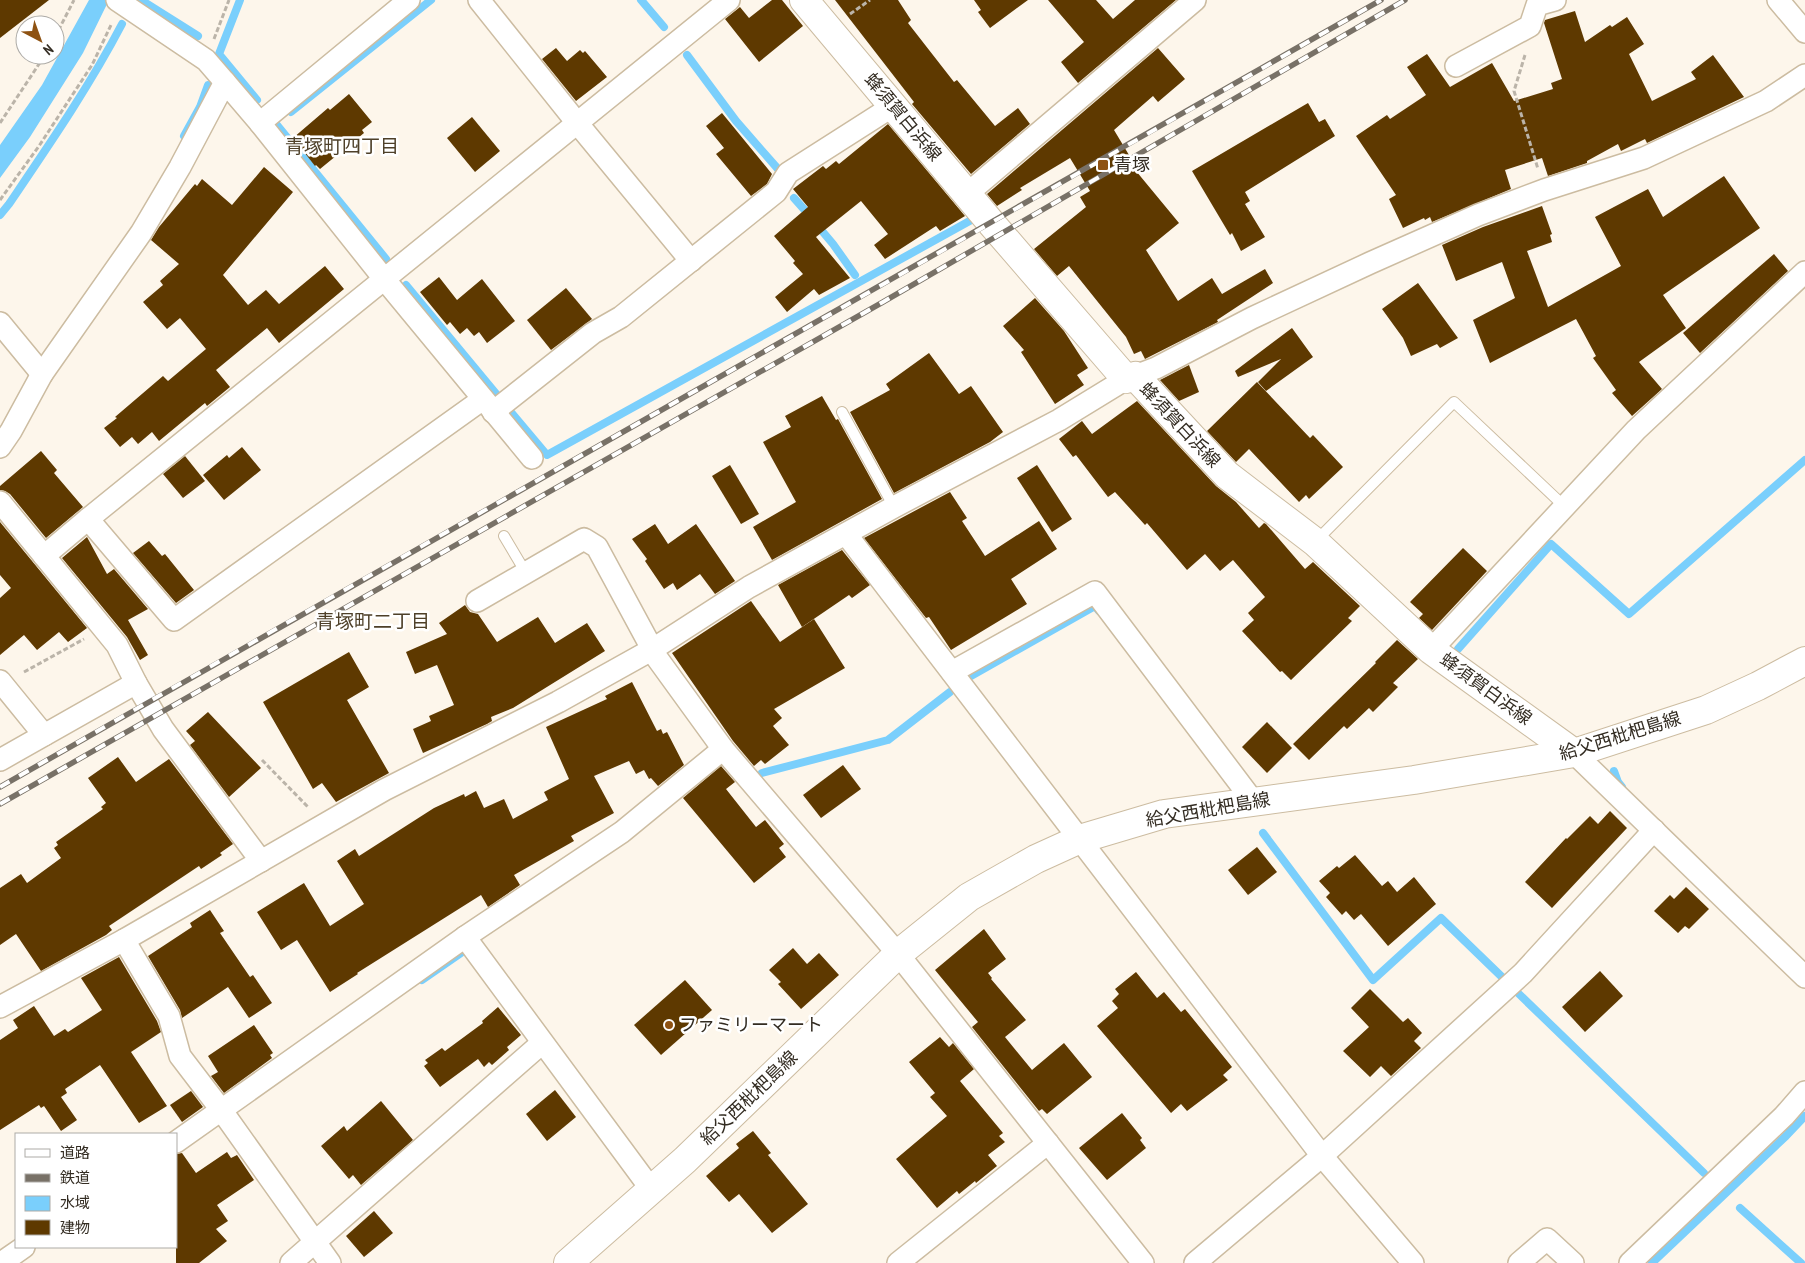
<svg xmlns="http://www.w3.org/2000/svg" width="1805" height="1263" viewBox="0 0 1805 1263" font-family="'PT Sans Narrow','Noto Sans JP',sans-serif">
<rect width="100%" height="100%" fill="#fdf6eb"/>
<!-- water -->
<polygon fill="#7acffc" points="89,0 109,0 83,53 30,137 0,178 0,145 42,85"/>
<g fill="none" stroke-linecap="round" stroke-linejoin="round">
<!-- stream -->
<g stroke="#7acffc" stroke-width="8">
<polyline points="141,0 198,36"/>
<polyline points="240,0 219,54 257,100"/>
<polyline points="641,0 664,27"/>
<polyline points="687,55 736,121 778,169"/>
<polyline points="291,112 431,0"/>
<polyline points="277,125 386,259"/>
<polyline points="184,136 200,107 208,85"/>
<polyline points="794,198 810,216"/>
<path d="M0,215L9,204C49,145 89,87 122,24"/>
<polyline points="817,225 833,244 855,275"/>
<polyline points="406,285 498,396"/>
<polyline points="510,411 547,455 975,218"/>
<polyline points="1458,649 1551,544 1629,614 1805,460"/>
<polyline points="971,676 1095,606 1099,611"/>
<polyline points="1614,771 1618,782 1622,787"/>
<polyline points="762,773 888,740 950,692"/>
<polyline points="1263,833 1373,980 1441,918 1502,977"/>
<polyline points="422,980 461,953"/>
<polyline points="1519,994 1704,1173"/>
<polyline points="1740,1208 1801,1263"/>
<polyline points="1652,1263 1786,1136 1805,1116"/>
</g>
</g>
<!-- building -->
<g fill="#5e3900">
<polygon points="0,0 49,0 0,38"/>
<polygon points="772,0 782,0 803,26 759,62 725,19 740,7 749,18"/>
<polygon points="835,0 898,0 911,20 908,23 954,82 957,80 995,126 1018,108 1030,124 971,174 912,104 914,102"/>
<polygon points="974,0 1028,0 990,28 978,12 981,10"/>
<polygon points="1048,0 1096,0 1113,19 1135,0 1176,0 1078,83 1061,62 1084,42"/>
<polygon points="1575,11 1585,42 1610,25 1612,27 1627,17 1644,44 1629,54 1652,101 1696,79 1691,72 1713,55 1744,97 1647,143 1645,139 1621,151 1618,144 1587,161 1587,163 1548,176 1542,158 1505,170 1511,189 1432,222 1430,217 1425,220 1424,218 1403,228 1389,199 1396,195 1356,136 1387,115 1390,119 1426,95 1407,67 1427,54 1450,87 1492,63 1514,101 1553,89 1551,83 1562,79 1544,23 1545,20"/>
<polygon points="556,48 567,61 580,50 583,53 585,51 607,77 576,101 542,59"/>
<polygon points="1158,48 1185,79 1158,102 1153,96 1114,130 1129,155 1122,154 1179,223 1146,250 1178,301 1212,278 1222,294 1265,269 1273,283 1217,320 1218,322 1145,359 1141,351 1134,354 1126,337 1069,266 1057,276 1034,249 1086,207 1080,197 1090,191 1070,158 1020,188 1022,190 997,206 987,194"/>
<polygon points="349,94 372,122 362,130 364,133 320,169 316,165 315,166 293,138 328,108 330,110"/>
<polygon points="1308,103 1319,122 1325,119 1335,136 1245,192 1250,201 1245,204 1265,237 1241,251 1232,233 1230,235 1192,171"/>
<polygon points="722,113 772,174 767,184 751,196 716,154 724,148 706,126"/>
<polygon points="472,117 500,151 475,172 447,138"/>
<polygon points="888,124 965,216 940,231 936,226 885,259 874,245 888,234 861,201 816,237 850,278 819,295 814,289 787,312 775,297 803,274 793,263 795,261 774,236 808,207 793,189 823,166 826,169 836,161 839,164"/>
<polygon points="264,167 293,192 223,275 248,305 266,290 279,304 325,266 344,289 279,343 267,328 216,370 230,387 207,406 205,403 159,441 152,432 138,444 132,437 120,447 104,428 117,418 115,417 163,376 168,381 206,349 180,318 167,329 143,302 163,285 160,281 179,264 151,240 159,227 195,184 197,186 202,179 232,205"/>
<polygon points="1724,176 1760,228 1663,295 1686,328 1639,362 1662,389 1632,416 1612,393 1616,390 1593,358 1596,356 1576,319 1490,363 1473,320 1515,298 1502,262 1456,281 1442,245 1483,227 1542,206 1552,234 1550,235 1552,242 1527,251 1548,307 1621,266 1595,217 1648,189 1663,217"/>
<polygon points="1774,254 1788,271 1700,353 1683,333"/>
<polygon points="439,277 457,300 482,279 515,321 487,343 479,332 474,336 467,328 460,334 450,322 447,325 420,292"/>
<polygon points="1418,283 1458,338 1440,348 1437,344 1411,356 1403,338 1382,309"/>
<polygon points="566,288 592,319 551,350 527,320"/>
<polygon points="1035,298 1064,331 1088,368 1077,375 1084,385 1055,404 1021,352 1024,350 1003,326"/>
<polygon points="1292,328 1313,357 1266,391 1258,382 1281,359 1238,377 1235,371"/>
<polygon points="929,353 959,394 971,386 1003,432 990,442 894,493 850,412 890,390 886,384"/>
<polygon points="1189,365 1199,392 1179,401 1160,380"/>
<polygon points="1257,382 1310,438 1313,435 1343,467 1309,499 1306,495 1299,502 1249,449 1236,462 1207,431"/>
<polygon points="822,396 836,420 838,419 882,499 772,560 753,527 796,502 763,442 791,427 785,416"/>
<polygon points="1137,401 1216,486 1236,502 1259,528 1264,523 1266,524 1305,569 1313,562 1360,606 1348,618 1352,621 1291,680 1282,671 1280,672 1242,631 1254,620 1248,613 1265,597 1233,560 1220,571 1205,554 1187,570 1147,523 1145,525 1115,492 1108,497 1076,455 1073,457 1059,439 1082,421 1092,434"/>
<polygon points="242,447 261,470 224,500 203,475 227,455 229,458"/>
<polygon points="41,451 57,470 54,473 83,507 46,538 10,494 5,491 0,490 0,486"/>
<polygon points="185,456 205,481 183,498 163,474"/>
<polygon points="730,465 759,514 741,524 712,476"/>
<polygon points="1037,465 1072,519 1052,532 1017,478"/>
<polygon points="950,492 967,518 962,521 985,556 1039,521 1057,549 1011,579 1027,604 951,650 929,617 926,618 864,538"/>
<polygon points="0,522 87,628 68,642 59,632 37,650 24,635 0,655 0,598 11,588 0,575"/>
<polygon points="655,524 668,544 696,524 735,581 715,594 700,574 677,590 673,583 664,589 645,561 647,559 632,539"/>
<polygon points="87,537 107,574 114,569 148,609 128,620 148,655 140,660 127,637 62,558"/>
<polygon points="149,541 162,556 165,554 194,590 176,603 133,553"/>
<polygon points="1463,548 1487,571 1432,630 1419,618 1423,614 1410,602"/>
<polygon points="842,550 870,585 852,598 849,595 802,627 778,585"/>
<polygon points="751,601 780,642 814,619 845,668 774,709 782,718 773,726 789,745 765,764 761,760 754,766 733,741 672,653"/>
<polygon points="465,605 470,612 478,614 497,642 538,617 555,643 587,623 605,651 513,708 491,717 492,721 487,724 423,753 413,729 431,721 429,716 454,705 437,665 415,674 406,652 447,634 439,623"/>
<polygon points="1397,640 1418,659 1393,683 1398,687 1373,712 1369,708 1347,729 1344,726 1309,760 1293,744 1376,663 1375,662"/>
<polygon points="349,652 369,687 347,700 389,773 336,802 322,783 313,789 263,702"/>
<polygon points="632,682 657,731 661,729 663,734 667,732 684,765 658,786 651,778 649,779 644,770 636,774 629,761 594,776 614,813 571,836 574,841 514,875 520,885 488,907 481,895 357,973 358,974 330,992 297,940 281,950 257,912 304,883 330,926 364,904 337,861 355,849 359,856 434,808 464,794 465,797 476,791 484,808 504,799 513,819 548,800 544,792 569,779 546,727 607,699 605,696"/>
<polygon points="208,712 261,768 229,797 190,745 195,741 186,731"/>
<polygon points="1267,722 1292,748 1267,773 1242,747"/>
<polygon points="118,757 136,782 169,759 233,844 220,853 222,855 201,869 199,866 109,926 112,930 106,935 41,971 16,934 0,945 0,888 21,874 27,883 61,858 54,848 58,845 56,842 103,809 101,807 106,803 88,778"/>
<polygon points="843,765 861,789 821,818 803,795"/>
<polygon points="721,766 735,782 726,789 756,827 765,820 784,844 779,848 786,857 754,883 683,798"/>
<polygon points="1610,811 1627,828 1552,908 1525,882 1566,838 1567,839 1590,816 1598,824"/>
<polygon points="1257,847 1277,872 1248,895 1228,870"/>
<polygon points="1355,855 1382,886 1388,881 1397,892 1414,877 1436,904 1388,946 1361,914 1354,920 1346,911 1342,915 1326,897 1330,893 1319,881 1337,866 1339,868"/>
<polygon points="1686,887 1709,909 1689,929 1685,926 1678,933 1654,911 1670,895 1674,899"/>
<polygon points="210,910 224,931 220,933 250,977 253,975 272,1003 249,1018 228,987 182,1018 180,1010 148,956 192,927 190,923"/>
<polygon points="984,929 1006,959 988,973 992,978 991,979 1026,1020 1005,1037 1032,1070 1064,1043 1092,1077 1047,1114 1042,1109 1039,1111 972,1027 978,1022 935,970"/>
<polygon points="793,948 807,964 819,953 839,975 801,1009 778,984 781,982 769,970"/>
<polygon points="119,957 157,1021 161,1032 131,1052 167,1106 139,1123 100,1065 65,1089 67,1093 61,1097 77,1120 61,1131 44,1106 41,1108 39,1105 0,1130 0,1040 18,1028 13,1020 34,1006 54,1036 65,1029 68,1032 102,1010 81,978"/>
<polygon points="1600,971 1623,996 1585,1032 1562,1007"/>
<polygon points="1136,972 1157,998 1164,992 1181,1012 1185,1009 1232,1067 1223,1075 1228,1080 1187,1111 1181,1104 1171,1113 1097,1026 1118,1008 1112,1001 1119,994 1115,989"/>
<polygon points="685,980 712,1010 661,1055 634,1025"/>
<polygon points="1370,989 1403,1022 1408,1018 1422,1033 1414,1041 1421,1048 1391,1076 1381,1066 1370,1077 1343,1051 1369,1027 1351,1008"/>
<polygon points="498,1007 521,1035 507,1047 509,1050 492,1065 489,1062 484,1067 478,1059 440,1087 424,1066 428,1063 425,1060 442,1048 445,1051 483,1023 482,1021"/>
<polygon points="254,1025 273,1053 270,1055 272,1058 224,1093 211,1076 218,1072 208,1056"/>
<polygon points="940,1037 949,1047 953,1043 974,1069 960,1081 1003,1133 999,1136 1005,1142 988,1155 997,1166 976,1183 975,1181 959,1194 957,1191 937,1208 896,1159 947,1116 930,1097 935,1093 909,1062"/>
<polygon points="555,1090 576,1117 547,1141 526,1114"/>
<polygon points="191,1091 203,1107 182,1122 170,1105"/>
<polygon points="381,1101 413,1140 361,1185 353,1175 349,1179 321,1146 344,1126 347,1131"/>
<polygon points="1122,1113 1142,1138 1140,1140 1146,1148 1107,1180 1079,1148"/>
<polygon points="753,1131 771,1153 768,1155 808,1204 772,1233 739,1194 729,1202 706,1176 739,1148 736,1144"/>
<polygon points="227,1152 231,1158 237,1155 254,1180 217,1205 228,1221 216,1229 227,1241 199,1263 176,1263 176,1154 182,1153 196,1173"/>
<polygon points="374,1211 393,1233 364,1257 346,1236"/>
</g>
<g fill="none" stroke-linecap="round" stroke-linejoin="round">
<defs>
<g id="lane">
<polyline points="842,412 894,507"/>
<polyline points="504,536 526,573"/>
<polyline points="1316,541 1454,402 1564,506"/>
</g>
<g id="street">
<polyline points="117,0 206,60 225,82"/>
<polyline points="479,0 578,124 691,261"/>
<polyline points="1778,0 1805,32"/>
<polyline points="1456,66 1530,26 1537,5 1555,0"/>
<polyline points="260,123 409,0"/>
<polyline points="967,194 1195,0"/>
<polyline points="0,323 42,374"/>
<polyline points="1135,376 1156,368 1252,318 1370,263 1478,215 1544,190 1644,158 1766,101 1805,75"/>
<polyline points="483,399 174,620 88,519 729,0"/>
<polyline points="493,412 593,333 621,317 776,192 788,173 893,106"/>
<polyline points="0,447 11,431 42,374 141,233 180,167 225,82 260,123 385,280 532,458"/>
<polyline points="0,502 117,645 136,683 0,760"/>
<polyline points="846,534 1322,1156 1413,1263"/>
<polyline points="44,556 88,519"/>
<polyline points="477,601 584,539 597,547 657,658 723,749 898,954 1143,1263"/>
<polyline points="1431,650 1636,430 1805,272"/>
<polyline points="952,672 1095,592 1253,801"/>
<polyline points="0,681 44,735"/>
<polyline points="136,683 163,729 261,861"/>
<polyline points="1574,753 1805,977"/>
<polyline points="465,937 651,1189"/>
<polyline points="124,940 169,1016 180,1056 222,1111 330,1263"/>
<polyline points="0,1007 124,940 384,790 558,702 653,649 749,587 894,507 1059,420 1126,379"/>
<polyline points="176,1142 465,937 622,832 723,749"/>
<polyline points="1,1263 24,1247"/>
<polyline points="291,1263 542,1043"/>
<polyline points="898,1263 1048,1143"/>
<polyline points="1195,1263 1322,1156 1523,973 1654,830"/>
<polyline points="1519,1263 1547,1239 1573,1263"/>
<polyline points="1630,1263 1784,1116 1805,1092"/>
</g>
<g id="secondary">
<polyline points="804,0 992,224 1126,379 1135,376 1227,475 1315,542 1431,650 1574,753"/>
<polyline points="568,1263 685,1160 898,954 969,897 1036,859 1080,839 1164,814 1414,780 1574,753 1706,710 1758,686 1805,661"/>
</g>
</defs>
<!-- lane casing -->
<use href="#lane" stroke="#ccbca1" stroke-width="12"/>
<!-- street casing -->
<use href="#street" stroke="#ccbca1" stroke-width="24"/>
<!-- secondary casing -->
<use href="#secondary" stroke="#ccbca1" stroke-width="30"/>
<!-- path -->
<g stroke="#bbb4a9" stroke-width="3" stroke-dasharray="5 2.5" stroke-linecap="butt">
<polyline points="850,14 870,0"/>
<polyline points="55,37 74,0"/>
<polyline points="214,39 229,0"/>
<polyline points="1525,55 1514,91 1538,169"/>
<polyline points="0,123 45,55"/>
<polyline points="0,200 39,146 92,65 112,23"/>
<polyline points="24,672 84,639"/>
<polyline points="262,760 309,808"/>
</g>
<!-- lane -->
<use href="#lane" stroke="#fff" stroke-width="10"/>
<!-- street -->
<use href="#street" stroke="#fff" stroke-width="21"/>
<!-- secondary -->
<use href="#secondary" stroke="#fff" stroke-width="28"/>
<defs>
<g id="rail">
<path d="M0,787C459,523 922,264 1381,0"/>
<polyline points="0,804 883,302 1405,0"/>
</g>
</defs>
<!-- rail casing -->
<use href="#rail" stroke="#787167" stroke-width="5.5"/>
<!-- rail -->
<use href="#rail" stroke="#fff" stroke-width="4" stroke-dasharray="11" stroke-linecap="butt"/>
</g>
<!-- markers -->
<g fill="#8e5212" stroke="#fff" stroke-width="2">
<rect x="1097" y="159" width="12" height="12" rx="2.5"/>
<circle cx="669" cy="1025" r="5"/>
</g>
<g text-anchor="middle" stroke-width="5" stroke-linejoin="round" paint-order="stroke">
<!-- street labels -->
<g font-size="18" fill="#332c22" stroke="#fff">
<text transform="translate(903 117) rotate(50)" y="6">蜂須賀白浜線</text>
<text transform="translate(1180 425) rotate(47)" y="6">蜂須賀白浜線</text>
<text transform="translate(1486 689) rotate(36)" y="6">蜂須賀白浜線</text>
<text transform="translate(1620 736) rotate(-17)" y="6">給父西枇杷島線</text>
<text transform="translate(1208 810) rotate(-10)" y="6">給父西枇杷島線</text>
<text transform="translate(749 1098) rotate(-44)" y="6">給父西枇杷島線</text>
</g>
<!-- poi labels -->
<g font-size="18" fill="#332c22" stroke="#fff" text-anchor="start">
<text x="1114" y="171">青塚</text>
<text x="679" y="1031">ファミリーマート</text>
</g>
<!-- neighbourhood labels -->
<g font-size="19" fill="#4e4029" stroke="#fff">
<text x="342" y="153">青塚町四丁目</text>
<text x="373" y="628">青塚町二丁目</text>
</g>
</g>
<!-- legend -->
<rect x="15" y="1133" width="162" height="115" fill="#ffffff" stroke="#adaba7"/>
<rect x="25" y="1149" width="25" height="8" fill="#ffffff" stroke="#adaba7"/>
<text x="60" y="1158" font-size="15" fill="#332c22">道路</text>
<rect x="25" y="1174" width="25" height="8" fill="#787167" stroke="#adaba7"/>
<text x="60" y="1183" font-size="15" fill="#332c22">鉄道</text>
<rect x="25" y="1196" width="25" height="15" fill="#7acffc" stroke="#adaba7"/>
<text x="60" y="1208" font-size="15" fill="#332c22">水域</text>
<rect x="25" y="1220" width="25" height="15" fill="#5e3900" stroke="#adaba7"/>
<text x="60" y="1233" font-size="15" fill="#332c22">建物</text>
<!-- north arrow -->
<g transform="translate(40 40) rotate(139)"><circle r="24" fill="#ffffff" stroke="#adaba7"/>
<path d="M0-4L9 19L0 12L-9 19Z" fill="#8e5212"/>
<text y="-8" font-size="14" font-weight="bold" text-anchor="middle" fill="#332c22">N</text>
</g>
</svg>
